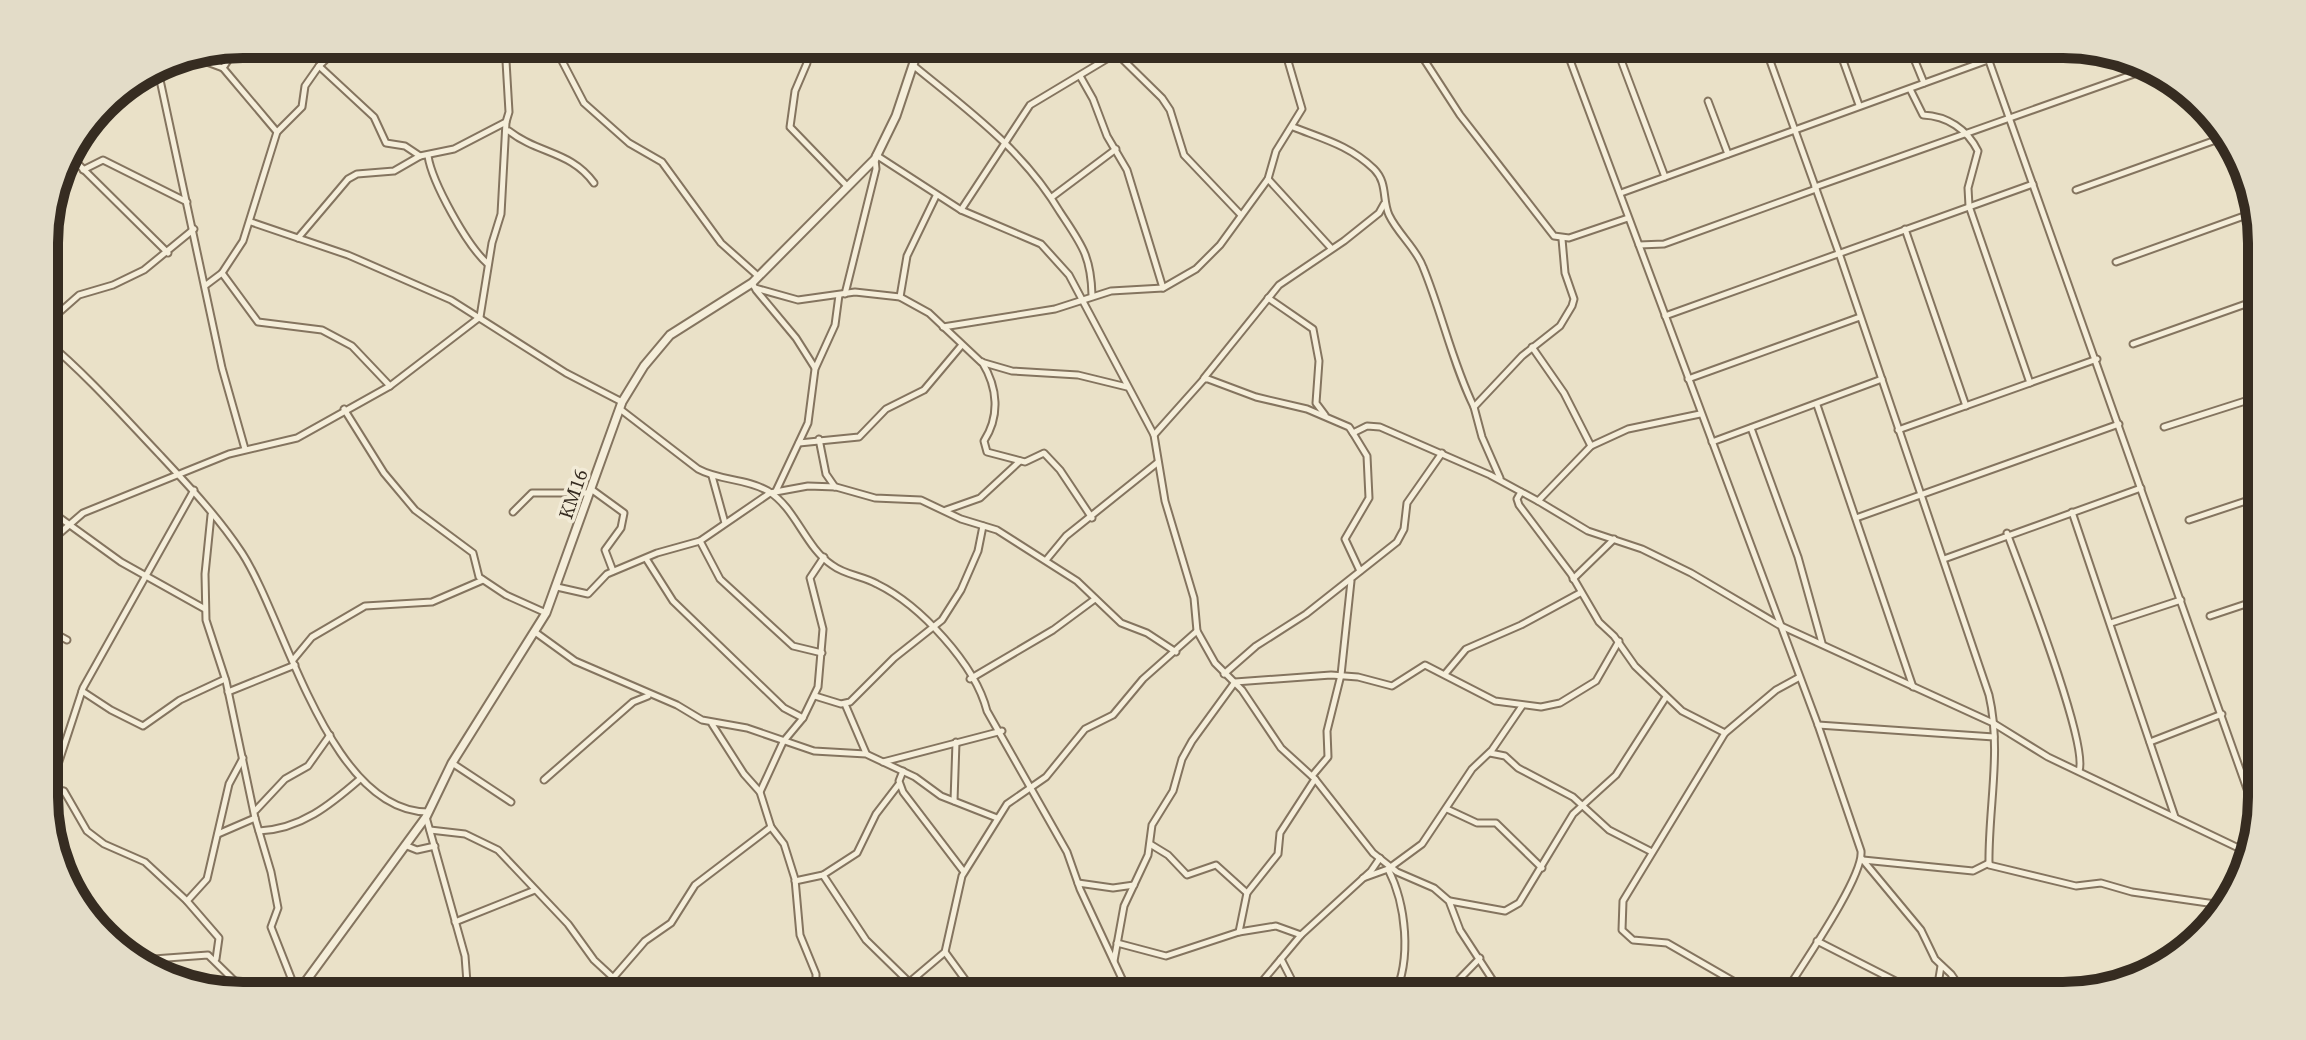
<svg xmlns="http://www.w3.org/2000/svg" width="2306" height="1040" viewBox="0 0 2306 1040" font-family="'Source Serif 4',serif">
<rect width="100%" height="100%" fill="#eae1c8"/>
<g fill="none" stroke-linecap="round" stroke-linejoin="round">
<defs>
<g id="minor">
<polyline points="559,44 560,57 584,103 629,143 662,162 721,243 758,276"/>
<polyline points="1107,44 1162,98 1170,110 1184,155 1241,215"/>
<polyline points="1414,44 1460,115 1554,236 1569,238 1628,218"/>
<path d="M1564,44L1818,725L1861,851C1864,877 1800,968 1783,996"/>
<polyline points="1615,44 1665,177"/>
<path d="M1764,44L1839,253L1989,695C2002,751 1988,809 1989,865L2076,886L2101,883L2132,892L2222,905"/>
<polyline points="1837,44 1859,105"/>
<polyline points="1908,44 1924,83"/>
<polyline points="1983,44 2258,820"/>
<polyline points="188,55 223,68 238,45"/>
<polyline points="1125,60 1156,44"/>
<polyline points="807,63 795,91 790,127 847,186"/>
<polyline points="157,66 222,368 245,449"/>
<polyline points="319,66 374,117 386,143 405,146 420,156"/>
<path d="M914,66C969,111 1023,150 1060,212C1081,244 1091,255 1092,295"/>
<polyline points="223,68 277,132"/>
<polyline points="1080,76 1093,99 1107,136 1127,170 1163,288"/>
<path d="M1910,89L1923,115C1947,116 1967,129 1978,151L1968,188L1969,206L2030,383"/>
<polyline points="1708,101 1728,154"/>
<path d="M1293,127C1323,139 1349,145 1374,169C1388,183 1382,200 1389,215C1398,234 1416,248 1423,267C1442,313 1452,362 1474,407"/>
<path d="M509,131C538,154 571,151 594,183"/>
<polyline points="66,152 168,253"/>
<polyline points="876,155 961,210 1041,244 1069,275 1154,435 1165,501 1194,598 1197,631 1215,663 1242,690 1281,748 1315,779 1373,853 1397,872 1434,888 1449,901 1460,930 1503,996"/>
<path d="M428,156C432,182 467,246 488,264"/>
<polyline points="83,170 103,160 187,202"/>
<polyline points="1268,179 1331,248"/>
<polyline points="1815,187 2151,68"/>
<polyline points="2076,190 2227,136"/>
<polyline points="1621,193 1988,60"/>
<polyline points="1052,197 1116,149"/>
<polyline points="961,210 1030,105 1115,54"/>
<polyline points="251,222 348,255 451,300 566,373 622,402"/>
<polyline points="1905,229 1966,406"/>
<polyline points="298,238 348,179 357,174 394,171 420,156 454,149 506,122 509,112 505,44"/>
<polyline points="1639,245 1664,244 1816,189"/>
<polyline points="2116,262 2258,211"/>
<polyline points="222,273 258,322 322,330 352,346 390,386"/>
<polyline points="752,283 755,288 798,300 855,292 900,297 929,313 981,362 1012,371 1078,375 1127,387"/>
<polyline points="206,285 222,273 243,241 277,132 302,107 305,86 319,66 342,44"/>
<polyline points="756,290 796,338 815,368"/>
<polyline points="845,294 876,169 875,159"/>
<polyline points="900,297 907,256 936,196"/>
<polyline points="1268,298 1313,329 1319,361 1316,403 1325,415"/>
<polyline points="1665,316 2033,184"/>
<polyline points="45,325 79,295 113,285 144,270 194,229"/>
<polyline points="943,327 1055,309 1111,291 1163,288 1196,269 1220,245 1268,179 1276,151 1302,109 1283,44"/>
<path d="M45,340C87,375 123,416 160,455C189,486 219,518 242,553C286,621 329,813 429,812"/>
<polyline points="2133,344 2260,299"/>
<polyline points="1532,347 1564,393 1591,446"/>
<path d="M982,362C998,388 1000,416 984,441L987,452L1025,462L1044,453L1060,470L1092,518"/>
<polyline points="1204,378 1279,285 1344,241 1379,213 1384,204"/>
<polyline points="1688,379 1860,317"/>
<polyline points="1817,405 1913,687"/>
<polyline points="344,409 384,473 415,510 473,553 479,577 506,595 546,613"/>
<path d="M620,409L698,469C720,481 745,478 768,491C796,508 805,547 832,565C845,575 863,576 877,584C920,605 975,664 987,711L1067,852L1080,889L1130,996"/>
<polyline points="2164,427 2261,396"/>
<polyline points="1751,428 1798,557 1822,643"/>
<polyline points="1898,430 2097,359"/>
<polyline points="1353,433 1367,456 1369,498 1345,539 1360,571"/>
<polyline points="1154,435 1204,379 1208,379 1256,397 1307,409 1349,427 1353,433 1367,426 1380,427 1490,475 1538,501 1591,446 1628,429 1700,414"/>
<polyline points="819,439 826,474 835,487"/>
<polyline points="1712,442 1882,379"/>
<polyline points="799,443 859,437 886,409 924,390 961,346"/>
<polyline points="712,476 725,523"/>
<polyline points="1500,478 1482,437 1474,407 1522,356 1560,326 1572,306 1574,299 1565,273 1562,239"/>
<polyline points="591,489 624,513 621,528 605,550 613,571"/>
<polyline points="776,491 808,423 815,369 835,325 839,295"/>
<polyline points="1521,492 1517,499 1519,505 1571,574 1599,622 1614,636 1635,666 1682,711 1725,733"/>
<polyline points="1538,501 1588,531 1642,549 1691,573 1779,625 1993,723 2048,757 2251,854"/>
<polyline points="45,507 121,562 205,609"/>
<polyline points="946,510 980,498 1020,461"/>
<polyline points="513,512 532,493 589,493"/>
<polyline points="2072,512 2175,817"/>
<polyline points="211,515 205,574 206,620 226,681 255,818 271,872 278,908 271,927 297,993"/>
<polyline points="1856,518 2119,424"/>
<polyline points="2189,520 2261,496"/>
<path d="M2007,533C2021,571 2089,744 2079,771"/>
<polyline points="700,541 720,579 793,646 822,653"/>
<polyline points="45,546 83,513 229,454 297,438 390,386 480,317 492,243 501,214 506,122"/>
<polyline points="1047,559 1066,536 1157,463"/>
<polyline points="1944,559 2141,488"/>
<polyline points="647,560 673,601 784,708 803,718"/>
<polyline points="1573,579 1614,539"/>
<polyline points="557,587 588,594 607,574 657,553 700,541 770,493 808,486 836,487 875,498 921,500 961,519 997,530 1077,581 1121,623 1147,633 1176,652"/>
<polyline points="2210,616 2261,599"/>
<polyline points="2111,623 2181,600"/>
<polyline points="45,628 67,640"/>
<polyline points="535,632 575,661 677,705 702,720 747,728 814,751 866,754 915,777 941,796 997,818"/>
<polyline points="293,660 312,637 365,606 432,602 483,580"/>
<polyline points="1224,674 1256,646 1306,614 1397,542 1404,529 1407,503 1442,453"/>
<polyline points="1445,674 1466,649 1521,625 1580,593"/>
<polyline points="970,679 1053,630 1095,599"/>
<polyline points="82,691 111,710 143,726 180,700 225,679"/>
<polyline points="228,692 295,665"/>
<polyline points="815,696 841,704 850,702 894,658 942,620 961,590 978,551 983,526"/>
<polyline points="2257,702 2262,701"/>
<polyline points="845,704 866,753"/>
<polyline points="712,724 744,774 760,792 771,827 784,844 795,879 800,935 816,974 816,996"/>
<polyline points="1818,725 1994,737"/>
<polyline points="2150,742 2222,714"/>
<polyline points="1490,753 1505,756 1518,768 1573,797 1609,830 1652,852"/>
<polyline points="883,762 1002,731"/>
<polyline points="452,763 511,802"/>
<polyline points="903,771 899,781 903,792 964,872"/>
<polyline points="1312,776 1328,757 1327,731 1341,675 1351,581"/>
<polyline points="544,780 633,702 648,696"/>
<polyline points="46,788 64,791 87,831 104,844 145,862 187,901 219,938 216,959"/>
<polyline points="760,792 783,742 803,718 818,687 823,629 810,578 824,557"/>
<polyline points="46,801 83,688 194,490"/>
<polyline points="954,801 956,742"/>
<polyline points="1447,809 1477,823 1496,823 1542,868"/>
<polyline points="256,810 285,779 308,766 330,735"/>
<polyline points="426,817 465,956 468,996"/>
<polyline points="430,830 465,834 498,850 568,924 594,960 633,996"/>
<path d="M259,831C301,829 330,805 360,779"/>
<polyline points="218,834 255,818"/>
<polyline points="1150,844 1168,855 1187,875 1216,865 1247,893"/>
<polyline points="407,846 417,850 435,846"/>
<polyline points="1862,859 1921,930 1935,959 1951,974 1966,996"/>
<polyline points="1863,860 1973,871 1989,863"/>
<path d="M1388,869C1406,904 1412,959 1394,996"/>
<polyline points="823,875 866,940 910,983"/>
<polyline points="1363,878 1388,869 1422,844 1472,769 1492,750 1522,706"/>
<polyline points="795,881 823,875 857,853 876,814 899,784"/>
<polyline points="1078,883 1113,888 1134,885"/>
<polyline points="187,901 207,879 229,784 243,758"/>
<polyline points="1450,901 1505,911 1519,903 1573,814 1616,775 1666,697"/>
<polyline points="455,922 535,890"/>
<polyline points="1239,932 1247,893 1278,854 1280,833 1315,779"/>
<polyline points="1817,941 1925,996"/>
<polyline points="1117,943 1166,956 1239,932 1276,926 1301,935"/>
<polyline points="945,952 977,996"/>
<polyline points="1281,959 1300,996"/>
<polyline points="140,960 208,955 250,996"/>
<polyline points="1114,961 1124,906 1148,855 1152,825 1173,791 1182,759 1192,741 1235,682 1331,675 1358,677 1392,686 1425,665 1495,701 1541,707 1560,703 1596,681 1619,641"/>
<polyline points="613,978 645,941 671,923 695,885 771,827"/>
<polyline points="457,996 466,987"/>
<polyline points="903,996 912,980 945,952 962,876 1007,804 1046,777 1085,729 1113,715 1143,679 1197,631"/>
<polyline points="1250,996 1301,935 1371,871 1380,858"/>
<polyline points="1443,996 1480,958"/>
<polyline points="1759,996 1667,943 1633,940 1622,930 1623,901 1725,733 1776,690 1798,678"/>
<polyline points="1936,996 1941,966"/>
</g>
<polyline id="tertiary" points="295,996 426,817 452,763 546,613 622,402 644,366 670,335 752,283 875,159 896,116 920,44"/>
</defs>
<!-- minor casing -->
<use href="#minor" stroke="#84745f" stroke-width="9"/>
<!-- tertiary casing -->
<use href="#tertiary" stroke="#84745f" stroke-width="11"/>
<!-- minor -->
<use href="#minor" stroke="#f5eeda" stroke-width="5"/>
<!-- tertiary -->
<use href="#tertiary" stroke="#f5eeda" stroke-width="7"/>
</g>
<g text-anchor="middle" stroke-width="7" stroke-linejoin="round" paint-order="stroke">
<!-- street labels -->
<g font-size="20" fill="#362c21" stroke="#f2ebd7">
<text transform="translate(573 494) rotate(-71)" y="7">KM16</text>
</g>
</g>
<!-- crop -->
<path d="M0 0H2306V1040H0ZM243 58H2063A185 185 0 0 1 2248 243V797A185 185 0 0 1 2063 982H243A185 185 0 0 1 58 797V243A185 185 0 0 1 243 58Z" fill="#e3dcc8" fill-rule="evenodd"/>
<path fill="none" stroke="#362c21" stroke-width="10" d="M243 58H2063A185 185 0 0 1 2248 243V797A185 185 0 0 1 2063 982H243A185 185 0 0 1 58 797V243A185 185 0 0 1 243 58Z"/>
</svg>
